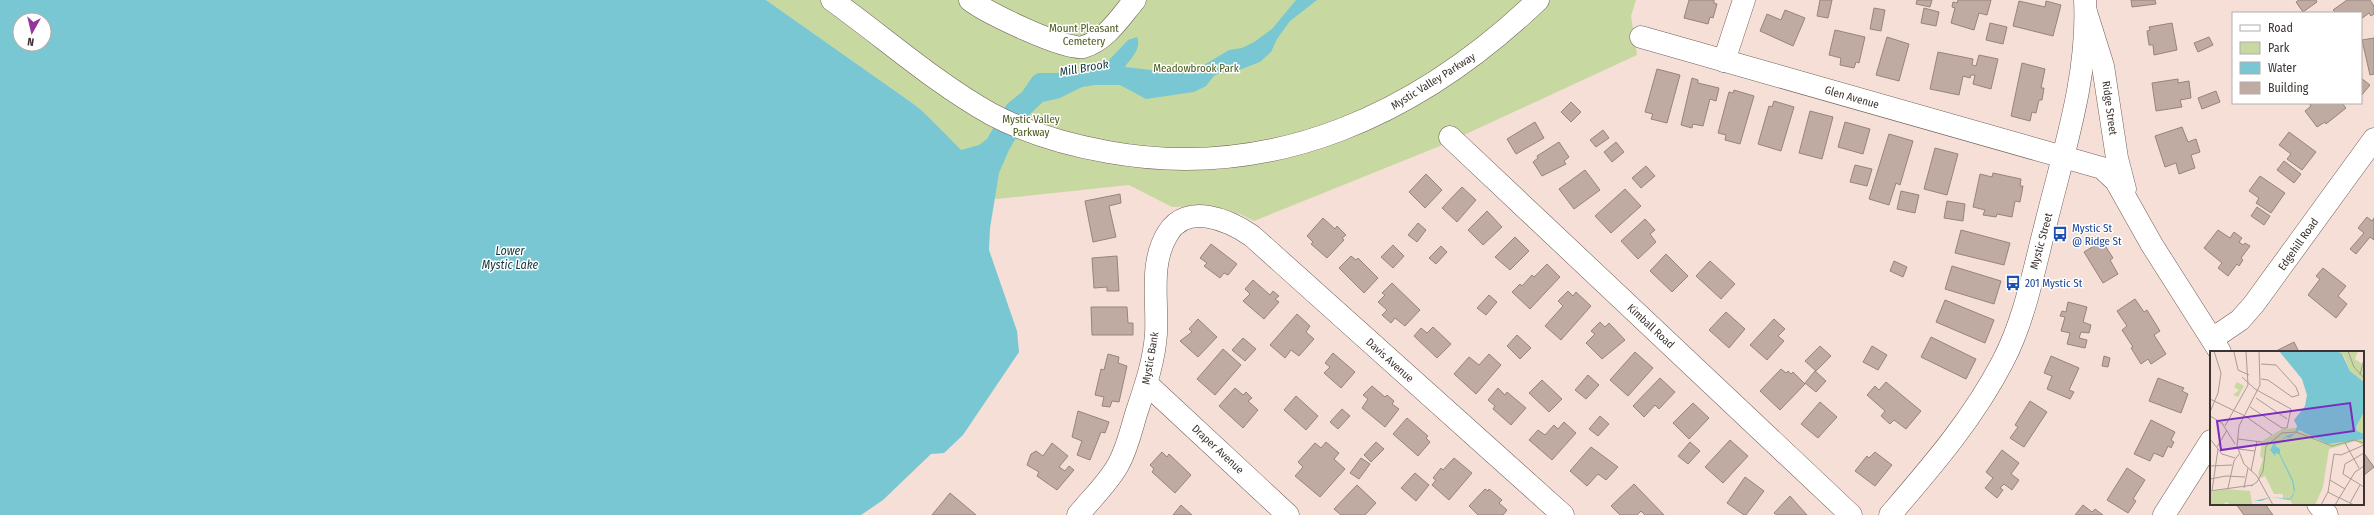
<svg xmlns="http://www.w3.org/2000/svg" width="2374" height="515" viewBox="0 0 2374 515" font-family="'Fira Sans Condensed',sans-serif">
<rect width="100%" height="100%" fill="#f5dfd6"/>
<!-- green -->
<path fill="#c7d9a1" d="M766,0H1636L1631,16L1637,55L1440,146L1254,221L1240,214L1208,206L1172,207L1129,185L996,199C973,164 947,132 915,105Z"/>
<!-- water -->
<path fill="#79c7d3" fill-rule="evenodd" d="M0,0H766L915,105C932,119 946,135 961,150L979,145L987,139L1007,104L1022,92L1033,76L1038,73H1083L1109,60L1128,40L1137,37C1142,49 1131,58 1125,67L1169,72L1199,68L1229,50L1242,48L1254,42L1272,29L1296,0H1317L1290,21L1277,39L1271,52L1260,62L1231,73L1222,72L1214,76L1206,86L1194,92L1146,99L1120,85H1095L1082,87L1060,98L1043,102L1030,114L1009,150L999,173L990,228L989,250L1017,331L1019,352L963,435L944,453L931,454L883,500L861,515H0ZM20,20H44V44H20Z"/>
<!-- building -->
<g fill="#c0aba3" stroke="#98847c">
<polygon points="1689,0 1714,0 1714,3 1717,4 1713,18 1710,17 1708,24 1684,18"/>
<polygon points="1820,0 1832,0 1828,18 1817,16"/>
<polygon points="1917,0 1932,0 1930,7 1916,4"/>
<polygon points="1958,0 1991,0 1987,15 1979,13 1974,30 1951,23 1955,8 1952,7 1953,2 1957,3"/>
<polygon points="2131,0 2155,0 2156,4 2132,7"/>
<polygon points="2299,0 2316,0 2317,2 2303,12 2296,2"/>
<polygon points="2347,0 2370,0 2374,6 2374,14 2371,16 2369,13 2361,19 2361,13 2336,13 2333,10"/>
<polygon points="2019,1 2045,7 2046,1 2061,5 2053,36 2013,26"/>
<polygon points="1874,8 1885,10 1881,31 1870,29"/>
<polygon points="1924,8 1939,12 1936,26 1921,23"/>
<polygon points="1785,10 1805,18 1793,46 1760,31 1767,14 1781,20"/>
<polygon points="1990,23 2007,27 2003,44 1986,40"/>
<polygon points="2172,23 2177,50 2154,55 2153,45 2149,45 2147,31 2150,30 2149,27"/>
<polygon points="1835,30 1865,37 1859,63 1856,62 1854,68 1840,65 1841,58 1829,55"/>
<polygon points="1887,37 1909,44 1899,81 1876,75"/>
<polygon points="2209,37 2213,45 2198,52 2194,43"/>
<polygon points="2374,38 2374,74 2370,75 2362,40"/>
<polygon points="1938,52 1973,59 1972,65 1976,66 1979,55 1998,59 1991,89 1973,84 1975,75 1971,75 1970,78 1963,76 1959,95 1930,89"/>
<polygon points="2022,63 2045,69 2041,88 2044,88 2042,100 2039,100 2036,113 2032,112 2030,121 2011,116"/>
<polygon points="1657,69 1680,75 1667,123 1651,119 1653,114 1645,112"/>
<polygon points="1692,78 1698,80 1698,83 1719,88 1716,101 1710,99 1703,126 1693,124 1692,128 1681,125"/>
<polygon points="2361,78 2370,85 2361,96"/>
<polygon points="2178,79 2178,83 2189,81 2191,98 2180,100 2182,107 2156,111 2152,83"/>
<polygon points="1734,90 1754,96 1740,144 1725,140 1726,135 1718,133 1729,92 1733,93"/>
<polygon points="2216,91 2220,102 2202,109 2198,98"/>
<polygon points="1774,101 1794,107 1781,151 1758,144 1769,106 1772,107"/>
<polygon points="1571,102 1581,112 1571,122 1561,112"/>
<polygon points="2309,103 2342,103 2346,108 2326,124 2325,122 2317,127 2305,111 2311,106"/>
<polygon points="1810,111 1833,117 1822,159 1799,153"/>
<polygon points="1535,122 1544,138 1516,154 1507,139"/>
<polygon points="1845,122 1870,129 1863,154 1838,147"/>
<polygon points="2182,127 2188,142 2196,139 2200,152 2191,155 2195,168 2179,174 2176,163 2165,167 2155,136"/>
<polygon points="1603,130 1609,138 1596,147 1590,140"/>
<polygon points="2289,132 2316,152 2302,170 2287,159 2291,154 2279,145"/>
<polygon points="1889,134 1913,141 1900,185 1896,183 1889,205 1869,199"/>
<polygon points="1559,142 1569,157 1564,161 1566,164 1542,176 1533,162 1538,158 1537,156"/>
<polygon points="1616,142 1624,152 1612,162 1604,152"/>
<polygon points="1935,148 1958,154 1947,195 1924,189"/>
<polygon points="2284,161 2301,174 2294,183 2277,170"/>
<polygon points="1855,165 1872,169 1867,186 1850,182"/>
<polygon points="1646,166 1655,176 1641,188 1632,178"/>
<polygon points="1585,170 1600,190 1574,209 1559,189"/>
<polygon points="1993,173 2021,179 2020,186 2023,186 2020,202 2015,201 2012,217 1997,214 1996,217 1983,215 1985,210 1973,207 1980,174 1992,177"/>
<polygon points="1426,174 1442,190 1425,208 1409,192"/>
<polygon points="2260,176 2285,193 2271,213 2256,203 2259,198 2249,191"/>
<polygon points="1462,187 1476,200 1457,222 1442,208"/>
<polygon points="1625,189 1641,206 1611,233 1595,216"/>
<polygon points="1901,191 1919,195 1915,213 1897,209"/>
<polygon points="1120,194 1121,203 1109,206 1116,237 1093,242 1085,201"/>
<polygon points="1947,201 1965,204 1963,221 1944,218"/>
<polygon points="2257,207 2270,216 2264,225 2251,216"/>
<polygon points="1487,211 1502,227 1483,245 1468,230"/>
<polygon points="2367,217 2372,221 2374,218 2374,240 2370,237 2356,254 2350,249 2364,233 2358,228"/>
<polygon points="1323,218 1335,229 1337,226 1346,235 1342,238 1344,240 1327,258 1311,244 1313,242 1307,236"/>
<polygon points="1645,219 1655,230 1650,234 1656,242 1638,259 1621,241"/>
<polygon points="1418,223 1426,230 1417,242 1408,235"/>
<polygon points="1961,230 2010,243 2004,265 1955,253"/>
<polygon points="2218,230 2230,238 2234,232 2242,238 2239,242 2243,245 2245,243 2250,246 2241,258 2243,260 2239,266 2237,264 2228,276 2218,268 2222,263 2204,248"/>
<polygon points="1515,237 1529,251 1510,270 1495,257"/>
<polygon points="2102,241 2113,258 2110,260 2118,274 2103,283 2084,252"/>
<polygon points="1211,244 1237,264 1228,275 1224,273 1220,278 1204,266 1207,263 1200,258"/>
<polygon points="1393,245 1404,256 1393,268 1381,257"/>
<polygon points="1441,246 1447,252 1436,264 1429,258"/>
<polygon points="1666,254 1688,276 1672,292 1650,271"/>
<polygon points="1117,256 1119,291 1107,291 1107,287 1094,288 1092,258"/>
<polygon points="1351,256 1356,260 1358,258 1378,278 1364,293 1339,268"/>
<polygon points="1710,261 1735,284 1721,299 1696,276"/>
<polygon points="1894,261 1907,267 1903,277 1890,271"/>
<polygon points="1547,264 1560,277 1530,309 1512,292 1520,284 1522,286 1532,275 1534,277"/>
<polygon points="1952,266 2001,281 1994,304 1945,289"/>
<polygon points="2323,268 2346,286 2338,296 2347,304 2336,318 2308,295 2320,279 2316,276"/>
<polygon points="1253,280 1270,295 1273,291 1279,296 1275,299 1279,302 1264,319 1243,301 1250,294 1245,289"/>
<polygon points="1392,283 1420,310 1405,326 1395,318 1391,323 1382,315 1387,310 1378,302 1385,295 1382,293"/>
<polygon points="1568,291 1573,296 1576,292 1591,306 1561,340 1545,326 1563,306 1558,301"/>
<polygon points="1489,295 1497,302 1486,315 1477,308"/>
<polygon points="2135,299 2144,312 2147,310 2160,331 2154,335 2166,354 2151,364 2148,359 2141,364 2131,348 2133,347 2122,330 2127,326 2117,311"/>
<polygon points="1945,300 1994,320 1985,343 1936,322"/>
<polygon points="2068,302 2087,307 2083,322 2091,325 2089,333 2081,332 2079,338 2087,340 2085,348 2067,344 2070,333 2061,331 2065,317 2060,316 2062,311 2066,312"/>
<polygon points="1091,307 1127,307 1128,323 1133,323 1133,335 1092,335"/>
<polygon points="1726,312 1745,329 1729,348 1709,330"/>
<polygon points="1297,314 1310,326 1306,332 1314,339 1299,356 1291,350 1285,358 1270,345"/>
<polygon points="1198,319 1217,337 1198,357 1180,341 1192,332 1189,329"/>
<polygon points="1774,319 1785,329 1778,336 1784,341 1767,360 1750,345"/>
<polygon points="1600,322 1605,327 1609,323 1625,340 1602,359 1586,343 1595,334 1591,331"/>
<polygon points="1433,327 1451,344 1437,358 1414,336 1421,328 1427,333"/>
<polygon points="1517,335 1531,348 1520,359 1507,346"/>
<polygon points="1931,337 1976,359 1966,379 1921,357"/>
<polygon points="1243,338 1256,349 1245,361 1232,350"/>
<polygon points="2294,342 2299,352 2274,352"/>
<polygon points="1820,346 1831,356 1816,371 1805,361"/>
<polygon points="1872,346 1887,355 1878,370 1863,362"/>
<polygon points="1223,349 1241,365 1215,395 1197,379"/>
<polygon points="1635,352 1653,368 1628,396 1610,380"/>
<polygon points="1333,353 1355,372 1341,388 1324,373 1330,367 1325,363"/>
<polygon points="1108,354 1119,357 1118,363 1127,366 1119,402 1112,401 1110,407 1102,406 1104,397 1095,395 1101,369 1104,370"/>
<polygon points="1489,354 1501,365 1476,394 1454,374 1469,357 1479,365"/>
<polygon points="2051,356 2079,368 2069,390 2074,392 2070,399 2047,389 2052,376 2044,373"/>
<polygon points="2104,356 2110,358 2108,367 2102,366"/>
<polygon points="1781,369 1786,373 1788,371 1791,374 1793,372 1805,384 1780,410 1760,391"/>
<polygon points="1815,371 1826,381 1816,392 1805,383"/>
<polygon points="1588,375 1599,385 1586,399 1575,390"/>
<polygon points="1660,378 1675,392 1659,409 1655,405 1644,417 1633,406"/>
<polygon points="2158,378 2184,388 2182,391 2188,394 2181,413 2149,401"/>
<polygon points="1542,380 1562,399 1549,412 1529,393"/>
<polygon points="1886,382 1921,411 1906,429 1894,420 1890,424 1881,416 1885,411 1867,395 1875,386 1879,390"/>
<polygon points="1372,386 1385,397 1387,395 1394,401 1392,404 1399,409 1385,427 1362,408 1368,399 1363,395"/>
<polygon points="1235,388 1243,395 1246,392 1252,398 1248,401 1258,410 1243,428 1219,406"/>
<polygon points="1498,388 1505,395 1507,392 1526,408 1511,425 1493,409 1495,406 1488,400"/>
<polygon points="1296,396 1318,416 1306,430 1284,410"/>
<polygon points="2030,401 2047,412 2024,447 2010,438 2018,427 2015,425"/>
<polygon points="1820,402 1837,417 1818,438 1801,424"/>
<polygon points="1693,403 1709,418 1689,439 1673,423"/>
<polygon points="1342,409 1350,416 1338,429 1330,422"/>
<polygon points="1078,411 1109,422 1105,433 1101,432 1090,460 1077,455 1082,441 1072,437"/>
<polygon points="1600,416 1609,424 1598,436 1589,429"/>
<polygon points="1407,418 1428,436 1426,438 1430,442 1418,456 1393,434"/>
<polygon points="2151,420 2175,432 2171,440 2174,442 2171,448 2168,446 2163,457 2154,453 2150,461 2134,454"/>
<polygon points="1564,422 1576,433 1552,460 1529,440 1538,430 1545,435 1554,425 1558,429"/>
<polygon points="1730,440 1748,456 1723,483 1705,467"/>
<polygon points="1326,442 1339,453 1334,459 1345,469 1320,497 1295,476 1303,467 1298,462 1315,443 1321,448"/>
<polygon points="1376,442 1384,449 1371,462 1364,455"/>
<polygon points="1690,442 1700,451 1688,464 1678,456"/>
<polygon points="1052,443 1068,456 1059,467 1065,471 1069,466 1074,470 1057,490 1037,476 1039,472 1027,465 1031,454 1036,451 1043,456"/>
<polygon points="1591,447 1618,467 1606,480 1598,474 1587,486 1570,471"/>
<polygon points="2002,450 2019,463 2011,474 2019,480 2012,490 2004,484 2000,488 2003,490 1997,498 1985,488 1993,478 1986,472"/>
<polygon points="1162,452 1167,457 1169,454 1191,475 1175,493 1152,472 1154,469 1150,465"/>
<polygon points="1875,452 1892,465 1875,486 1855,471 1867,456 1869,458"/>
<polygon points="2363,452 2374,467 2363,476"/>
<polygon points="1361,458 1370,464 1359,479 1350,473"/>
<polygon points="1454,458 1472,473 1449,500 1432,485 1436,480 1433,478 1441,468 1443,470"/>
<polygon points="2127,468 2145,480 2133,499 2136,501 2128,513 2107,500"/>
<polygon points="1415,473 1429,485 1416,501 1401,488"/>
<polygon points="1745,477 1764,491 1746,515 1744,515 1727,503"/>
<polygon points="1634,484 1664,515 1645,515 1641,511 1637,515 1620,515 1611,506"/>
<polygon points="1357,485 1376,503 1365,515 1341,515 1334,509"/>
<polygon points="1485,489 1488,491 1489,489 1502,500 1499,503 1507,510 1503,515 1478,515 1469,506"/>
<polygon points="950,493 976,515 932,515"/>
<polygon points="1790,496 1807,515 1777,515 1774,513"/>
<polygon points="2236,504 2265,504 2273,515 2244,515"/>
<polygon points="1181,505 1192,515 1173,515"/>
<polygon points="2083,505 2092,512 2095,509 2103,515 2075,515"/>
</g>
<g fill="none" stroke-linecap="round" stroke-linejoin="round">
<defs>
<g id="minor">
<path d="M970,0C985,12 1066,51 1083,47C1106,41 1121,16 1135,0"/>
<polyline points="2086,12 2103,66 2117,158 2125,189"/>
<polyline points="1641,37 2102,168 2116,181 2152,245 2220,352"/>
<polyline points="1724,61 1744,0"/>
<polyline points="1450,137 1851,515"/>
<polyline points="2212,339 2240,320 2254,304 2374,139"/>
<polyline points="1147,384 1288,515"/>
<polyline points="2318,504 2327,515"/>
<path d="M1078,515C1091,499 1108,483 1118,465C1127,449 1131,431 1136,414C1145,387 1154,362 1156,334C1158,301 1149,263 1168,233C1187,202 1229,220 1252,236L1563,515"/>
<polyline points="2164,515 2211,441"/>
</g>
<path id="major" d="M832,0C885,38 934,82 991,114C1027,133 1068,145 1108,152C1274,182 1420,113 1538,0"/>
<path id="highway" d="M1890,515C1932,466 1973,419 2003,361C2025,319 2034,269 2046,223C2064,150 2089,75 2085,0"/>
</defs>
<!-- minor casing -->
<use href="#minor" stroke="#705e56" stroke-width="23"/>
<!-- major casing -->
<use href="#major" stroke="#705e56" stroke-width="23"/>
<!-- highway casing -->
<use href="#highway" stroke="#705e56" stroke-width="23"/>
<!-- minor -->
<use href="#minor" stroke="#fff" stroke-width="22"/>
<!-- major -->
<use href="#major" stroke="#fff" stroke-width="22"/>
<!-- highway -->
<use href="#highway" stroke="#fff" stroke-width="22"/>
</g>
<!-- icons -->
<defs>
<symbol id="bus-bare" viewBox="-9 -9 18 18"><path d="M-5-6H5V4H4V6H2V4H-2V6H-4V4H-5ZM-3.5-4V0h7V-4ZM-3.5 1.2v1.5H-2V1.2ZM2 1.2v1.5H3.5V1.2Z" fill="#1a4fb4" stroke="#fff" stroke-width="2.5" paint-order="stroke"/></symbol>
</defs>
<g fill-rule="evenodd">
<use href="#bus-bare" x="2049" y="223" width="22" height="22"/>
<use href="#bus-bare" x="2002" y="272" width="22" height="22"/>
</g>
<g text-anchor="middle" stroke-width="3" stroke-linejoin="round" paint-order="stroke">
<!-- park labels -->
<g font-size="11" fill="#49581b" stroke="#fff">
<text x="1084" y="32">Mount Pleasant<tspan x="1084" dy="13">Cemetery</tspan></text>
<text x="1196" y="72">Meadowbrook Park</text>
<text x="1031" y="123">Mystic Valley<tspan x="1031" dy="13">Parkway</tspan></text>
</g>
<!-- street labels -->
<g font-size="11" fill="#3c3430" stroke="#fff">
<text transform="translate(1433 81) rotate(-32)" y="4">Mystic Valley Parkway</text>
<text transform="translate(1852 97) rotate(16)" y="4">Glen Avenue</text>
<text transform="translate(2110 108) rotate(82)" y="4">Ridge Street</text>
<text transform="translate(2041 241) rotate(-75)" y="4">Mystic Street</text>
<text transform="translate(2298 244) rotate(-55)" y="4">Edgehill Road</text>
<text transform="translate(1651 326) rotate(43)" y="4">Kimball Road</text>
<text transform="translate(1150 358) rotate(-80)" y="4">Mystic Bank</text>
<text transform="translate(1390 360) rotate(42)" y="4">Davis Avenue</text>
<text transform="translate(1218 449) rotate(43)" y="4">Draper Avenue</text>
</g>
<!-- transit labels -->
<g font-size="11" fill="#164399" stroke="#fff" text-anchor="start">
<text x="2072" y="232">Mystic St<tspan x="2072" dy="13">@ Ridge St</tspan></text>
<text x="2025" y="287">201 Mystic St</text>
</g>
<!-- water labels -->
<g font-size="12" font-style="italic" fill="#10373c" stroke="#fff">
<text transform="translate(1084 68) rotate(-10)" y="4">Mill Brook</text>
<text x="510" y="255">Lower<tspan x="510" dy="14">Mystic Lake</tspan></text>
</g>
</g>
<!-- overview -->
<g transform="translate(2210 351)">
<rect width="154" height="154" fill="#f5dfd6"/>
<path d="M127,0H148L145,8L154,14V31L140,20L134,5ZM27,31L34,35L28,46L23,44L29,39L24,36ZM154,61V83L147,80L146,76ZM87,77L91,81L138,89L154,88V95L146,90L119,98L113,136L105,154H83L80,149L73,148V143H64L55,125L51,127L48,123L53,108L50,105L52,90L72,78ZM16,138L40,140L42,153L21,154L16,151L13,154H0V141Z" fill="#c7d9a1"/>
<path d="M69,0H127L132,3L140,20L154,31V61L146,76L147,80L154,83V88L118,93L89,79L80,87L76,86L69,93L64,94L70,98V103L83,129L85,139L83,145L81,148L79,149L61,146L51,150H44L61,146L80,148L84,141L82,130L69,103L65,102L66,106L60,99L64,92L68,93L76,85L85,82L87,75L84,69L95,55L97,44L92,28Z" fill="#79c7d3"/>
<path fill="none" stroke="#ab9b94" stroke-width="1" d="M49,0L50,34L29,75L27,95L34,113L47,125L63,154M138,0L144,16L154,27M24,1L28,19L39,24M51,13L66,14L86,36L89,44L82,46L58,29L51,28M150,24L154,8M32,26L45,38L81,58L77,77H72L40,56M46,47L77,68M0,48L35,65L62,84M0,61L8,42L11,22L4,0M0,65L12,72L25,93M15,75L38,34L36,0M0,88L12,103L25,107M28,88L52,91M135,92L149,117M7,96L17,79M28,98L45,100M154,102L135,113L133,123L154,136M0,115L22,114M41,120L47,90M0,128L16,125L35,126M120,129L135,138M41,135L47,131L53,120L56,95L72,82L86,81L122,95L144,89L154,92M18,137L24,110L29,103M34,137L38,117M0,140L43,134M2,140L8,98M118,141L129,147M130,147L144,154M140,152L150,134M111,154L118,141L124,103L131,104L154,94M125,154L145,121L154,115"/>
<path fill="#7b2cbf" fill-opacity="0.15" stroke="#7b2cbf" stroke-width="2" d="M140,52L144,80L11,99L7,70Z"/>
<rect width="154" height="154" fill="none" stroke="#3c3430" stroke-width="2"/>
</g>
<!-- legend -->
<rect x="2232" y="12" width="130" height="92" fill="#ffffff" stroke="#b1aeac"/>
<rect x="2240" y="25" width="20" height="6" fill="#ffffff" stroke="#b1aeac"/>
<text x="2268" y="32" font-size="12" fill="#3c3430">Road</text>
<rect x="2240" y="42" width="20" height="12" fill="#c7d9a1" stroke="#b1aeac"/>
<text x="2268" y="52" font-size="12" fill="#3c3430">Park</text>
<rect x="2240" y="62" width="20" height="12" fill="#79c7d3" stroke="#b1aeac"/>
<text x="2268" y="72" font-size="12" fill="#3c3430">Water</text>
<rect x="2240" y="82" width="20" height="12" fill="#c0aba3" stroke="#b1aeac"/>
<text x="2268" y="92" font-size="12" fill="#3c3430">Building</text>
<!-- north arrow -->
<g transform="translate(32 32) rotate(188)"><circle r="19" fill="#ffffff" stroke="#b1aeac"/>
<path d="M0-3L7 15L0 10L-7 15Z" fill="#95359e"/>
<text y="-6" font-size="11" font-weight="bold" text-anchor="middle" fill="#3c3430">N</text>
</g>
</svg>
